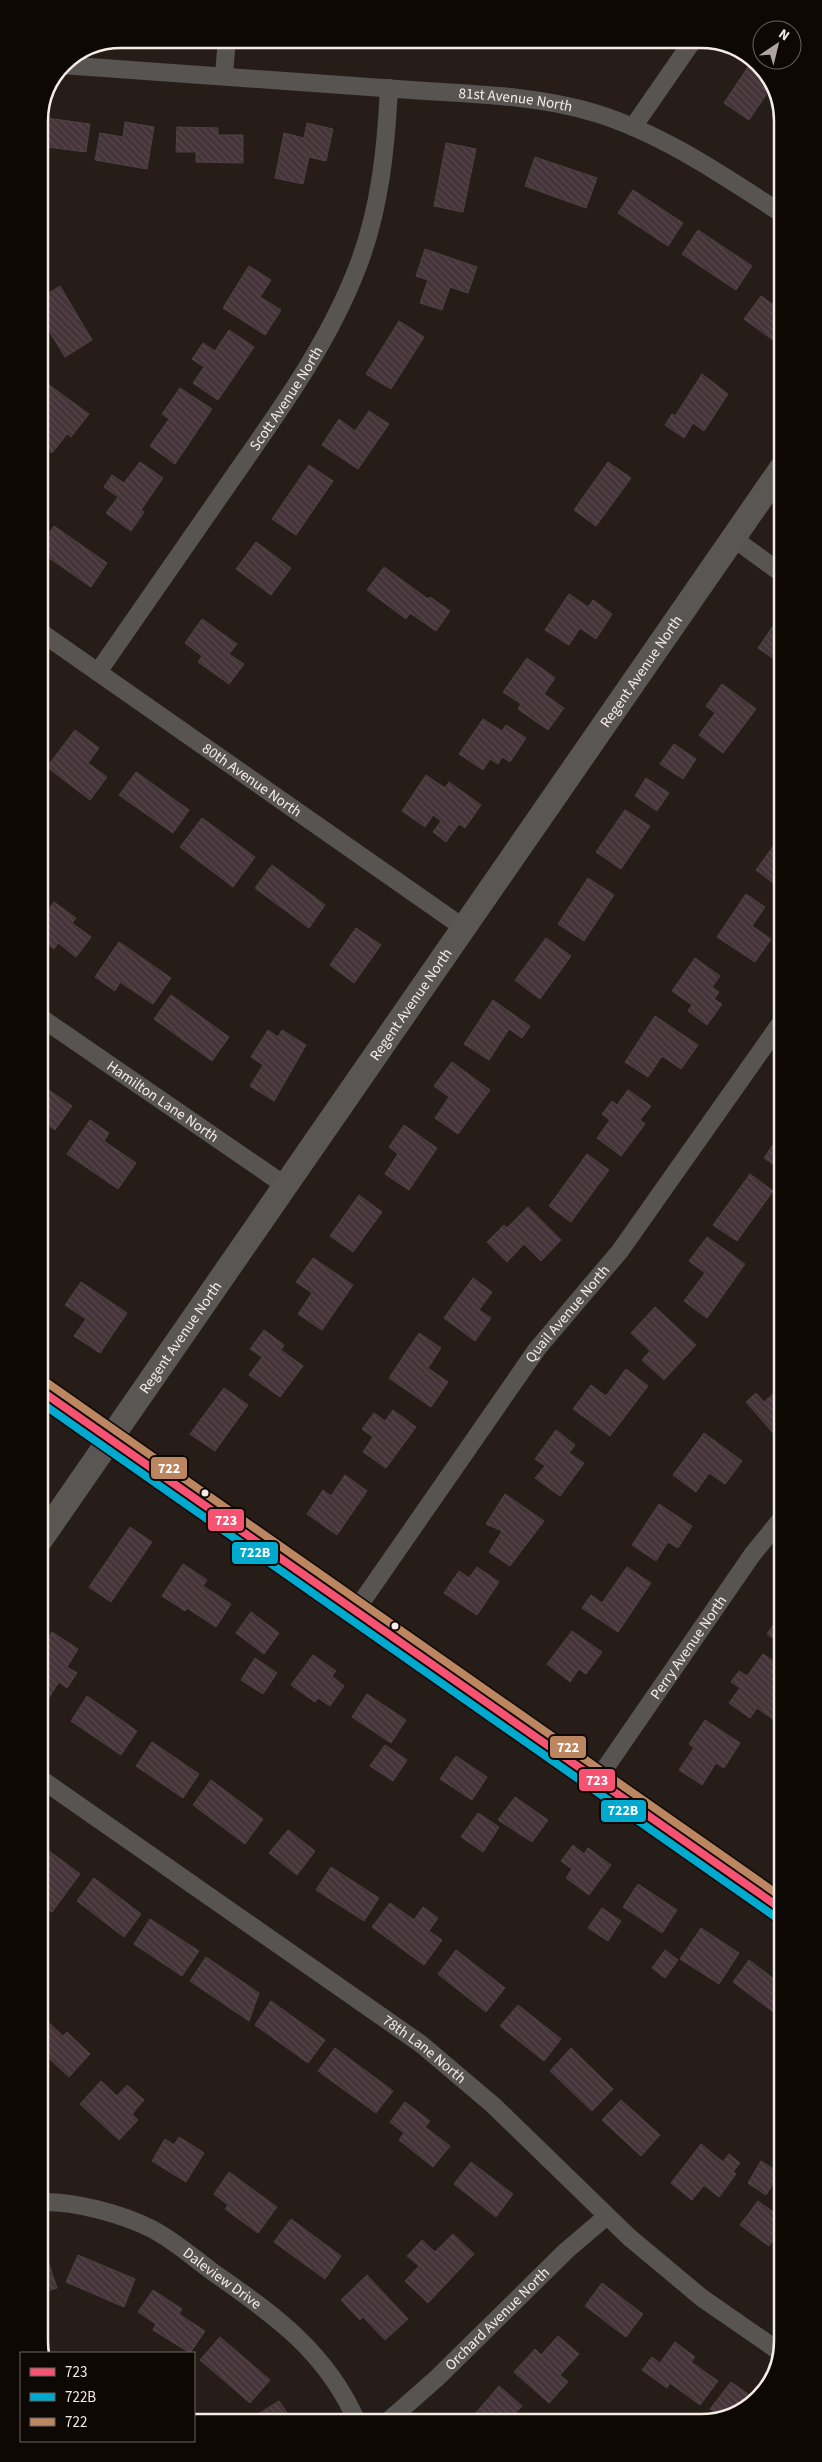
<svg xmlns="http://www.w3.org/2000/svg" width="822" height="2462" viewBox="0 0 822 2462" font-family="'Source Sans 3',sans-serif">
<defs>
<pattern id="building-back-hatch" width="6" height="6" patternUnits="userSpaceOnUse" patternTransform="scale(1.25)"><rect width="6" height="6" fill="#453439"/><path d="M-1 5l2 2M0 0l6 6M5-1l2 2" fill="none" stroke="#57484c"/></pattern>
</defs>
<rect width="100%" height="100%" fill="#261d19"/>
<!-- building -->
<g fill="url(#building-back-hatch)" stroke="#4b4343">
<polygon points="602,39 623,39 616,49"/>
<polygon points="754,58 772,86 749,120 724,103"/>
<polygon points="39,117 90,124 86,152 47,147 44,173 39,172"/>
<polygon points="125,122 154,127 147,169 95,160 100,133 123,137"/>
<polygon points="307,123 333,129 326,161 309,157 303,184 275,178 284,133 304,138"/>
<polygon points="177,127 218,128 218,135 243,135 243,163 196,162 196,152 176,152"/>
<polygon points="446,143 476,149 463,212 434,206"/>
<polygon points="535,157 597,178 586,208 525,186"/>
<polygon points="633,190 683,223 668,246 618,213"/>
<polygon points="698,230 752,266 736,290 682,254"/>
<polygon points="425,249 477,267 468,293 450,287 442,310 420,303 428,280 416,276"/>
<polygon points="249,266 271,280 260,297 281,310 265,335 223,308"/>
<polygon points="60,286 92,340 65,357 39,315 39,299"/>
<polygon points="761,296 781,310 781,346 744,319"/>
<polygon points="399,321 424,337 391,389 366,374"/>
<polygon points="229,330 254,347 218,400 193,383 204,367 192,359 203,343 215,351"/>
<polygon points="702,374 728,394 704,431 693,423 684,438 665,425 672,414 675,416"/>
<polygon points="49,385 89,414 71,437 67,434 52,453 39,443 39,427 46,418 39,413 39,399"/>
<polygon points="180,388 212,409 175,464 150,446 169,419 162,414"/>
<polygon points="369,411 389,424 358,469 322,445 339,419 355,431"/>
<polygon points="140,462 163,478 141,510 144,512 131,531 106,513 118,497 104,487 112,475 124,483"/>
<polygon points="608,462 631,478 596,526 574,510"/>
<polygon points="309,465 333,481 296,535 272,519"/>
<polygon points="54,526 107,563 91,587 39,551 39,547"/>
<polygon points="256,542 291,568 271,595 236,569"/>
<polygon points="384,567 428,599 430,597 450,611 436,631 410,613 406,619 367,590"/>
<polygon points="569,594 588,607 593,600 612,614 596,639 580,628 569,645 545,630"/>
<polygon points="202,619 237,644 229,654 244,664 229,684 198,662 202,656 185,643"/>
<polygon points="773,626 781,631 781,664 758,648"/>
<polygon points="527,658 555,678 544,694 564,708 548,730 518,709 521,704 503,692"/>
<polygon points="722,684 756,709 723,753 699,735 715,713 706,706"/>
<polygon points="483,719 502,731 506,725 526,738 510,762 502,757 498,764 490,759 483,770 459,754"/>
<polygon points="75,730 99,748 88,763 107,777 90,800 47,767"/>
<polygon points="674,744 696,759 683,779 660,764"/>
<polygon points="136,772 189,810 173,833 119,795"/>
<polygon points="426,775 445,788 449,782 481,805 465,828 459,824 446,842 433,832 441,821 433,815 425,827 402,811"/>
<polygon points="646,778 669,793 657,811 635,796"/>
<polygon points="625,810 650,826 621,869 596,852"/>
<polygon points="202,818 255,857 233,887 180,847"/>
<polygon points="780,837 781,838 781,889 756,870"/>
<polygon points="272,865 325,905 309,928 255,888"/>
<polygon points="588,878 614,895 584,941 558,924"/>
<polygon points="746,894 765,907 752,926 771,939 755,962 717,937"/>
<polygon points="54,902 76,918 72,923 91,937 76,957 58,943 54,949 40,938 40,922"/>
<polygon points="356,928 381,945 354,983 330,965"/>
<polygon points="546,938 571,956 540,999 515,980"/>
<polygon points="119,942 171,978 153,1004 120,982 115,991 95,977"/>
<polygon points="695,958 720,976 712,987 719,992 714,999 722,1004 707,1025 688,1011 692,1005 672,991"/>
<polygon points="171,995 229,1037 212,1061 154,1019"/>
<polygon points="493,1000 530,1026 522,1038 509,1029 489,1060 464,1044"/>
<polygon points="655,1016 698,1045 681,1069 662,1056 648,1077 625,1062"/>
<polygon points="268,1030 278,1037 282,1030 306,1045 274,1101 250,1086 263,1065 251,1057"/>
<polygon points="452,1062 490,1090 458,1134 435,1118 449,1097 434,1086"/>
<polygon points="40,1084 72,1106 55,1130 40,1119"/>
<polygon points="628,1090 651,1106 640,1120 645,1124 621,1156 597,1138 610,1120 602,1114 612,1101 617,1105"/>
<polygon points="90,1120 109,1133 104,1141 136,1163 118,1189 67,1154"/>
<polygon points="404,1125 437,1148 409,1190 385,1174 398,1154 389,1147"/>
<polygon points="781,1133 782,1134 782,1170 764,1158"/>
<polygon points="587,1154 609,1170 571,1222 549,1206"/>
<polygon points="750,1174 773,1191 737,1241 713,1225"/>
<polygon points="359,1195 382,1212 353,1252 330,1236"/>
<polygon points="528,1207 561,1240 541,1261 524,1244 507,1262 487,1242 504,1225 507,1228"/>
<polygon points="707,1237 745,1264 707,1318 684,1301 705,1273 689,1261"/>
<polygon points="313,1258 353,1285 322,1330 298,1314 312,1293 296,1282"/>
<polygon points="473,1278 492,1292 479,1310 491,1318 475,1341 444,1318"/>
<polygon points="81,1282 127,1313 100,1353 74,1336 86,1319 65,1305"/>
<polygon points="655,1307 696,1345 664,1380 642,1360 650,1351 631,1333"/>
<polygon points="264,1330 284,1345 281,1350 303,1366 280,1397 249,1375 262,1357 250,1349"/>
<polygon points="419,1333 441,1348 428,1368 448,1382 431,1407 389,1378"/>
<polygon points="626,1369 648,1386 610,1436 573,1409 591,1385 606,1396"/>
<polygon points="782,1386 782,1425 773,1433 746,1402 756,1393 764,1402"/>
<polygon points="224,1388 248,1405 215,1451 190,1434"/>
<polygon points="393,1410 416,1427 386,1468 363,1452 373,1437 362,1429 374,1413 385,1421"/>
<polygon points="556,1430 575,1445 569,1453 584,1463 560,1496 535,1478 545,1466 535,1459"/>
<polygon points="704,1433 742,1461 725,1484 709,1473 696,1492 673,1475"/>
<polygon points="345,1475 367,1491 337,1535 307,1514 323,1490 331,1496"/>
<polygon points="505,1494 544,1521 510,1566 489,1552 502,1531 486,1524"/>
<polygon points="659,1504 692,1526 678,1548 668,1542 656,1561 632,1545"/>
<polygon points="130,1527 152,1542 111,1602 89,1587"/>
<polygon points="183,1564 207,1580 203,1586 231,1604 216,1627 187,1608 185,1611 162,1596"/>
<polygon points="477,1567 499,1582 477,1615 444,1593 459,1571 469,1578"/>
<polygon points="627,1567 651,1583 618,1632 582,1608 591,1595 602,1603"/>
<polygon points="251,1612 279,1633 264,1654 236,1633"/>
<polygon points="782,1613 782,1645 767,1634"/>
<polygon points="572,1631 602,1652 586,1674 579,1669 570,1682 547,1664"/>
<polygon points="52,1632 78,1649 67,1667 77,1673 67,1688 59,1682 46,1702 41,1699 41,1650"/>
<polygon points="763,1654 782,1667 782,1672 777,1680 782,1684 783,1726 757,1708 750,1718 729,1703 740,1688 731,1682 739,1671 747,1676"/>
<polygon points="313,1655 336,1671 332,1676 344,1686 330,1706 318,1698 315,1702 291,1685"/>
<polygon points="255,1658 277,1673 263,1694 241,1680"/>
<polygon points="367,1694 406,1720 391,1743 352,1717"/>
<polygon points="87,1696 137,1731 121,1755 71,1721"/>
<polygon points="705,1720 740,1743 724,1768 716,1763 702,1785 679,1770 694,1748 689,1744"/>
<polygon points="152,1742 199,1774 183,1798 136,1766"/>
<polygon points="385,1745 407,1760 393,1781 370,1766"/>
<polygon points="456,1756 487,1777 472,1800 440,1779"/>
<polygon points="211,1780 263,1819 245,1844 193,1805"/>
<polygon points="515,1797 548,1820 532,1842 498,1820"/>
<polygon points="478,1813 499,1827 483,1852 461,1837"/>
<polygon points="288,1830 315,1851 297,1875 269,1853"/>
<polygon points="41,1845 80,1874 52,1912 41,1904 41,1889 46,1882 41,1878"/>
<polygon points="573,1845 584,1854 588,1848 611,1865 589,1895 566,1878 572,1869 561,1861"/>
<polygon points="331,1867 379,1898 364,1921 316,1890"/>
<polygon points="94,1878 141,1914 124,1937 77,1901"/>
<polygon points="638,1884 677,1910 662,1933 623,1907"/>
<polygon points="390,1903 414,1920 423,1907 438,1918 429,1931 442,1940 424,1965 372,1927"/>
<polygon points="602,1908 621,1921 608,1941 588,1928"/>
<polygon points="150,1919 199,1951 182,1976 134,1944"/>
<polygon points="701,1928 739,1953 719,1984 680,1959"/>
<polygon points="456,1950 505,1988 486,2012 438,1974"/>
<polygon points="665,1950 678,1960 665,1978 652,1968"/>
<polygon points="206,1957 259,1993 249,2021 190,1981"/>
<polygon points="749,1960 783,1986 783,2019 733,1982"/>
<polygon points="271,2001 325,2040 308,2063 255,2025"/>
<polygon points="518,2005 561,2039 544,2061 500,2026"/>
<polygon points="48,2022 63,2036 67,2032 90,2054 69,2077 41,2051 41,2029"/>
<polygon points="335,2048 393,2091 376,2113 318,2071"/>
<polygon points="571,2048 613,2089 592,2111 550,2071"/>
<polygon points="101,2081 117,2096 127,2085 144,2100 132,2114 138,2120 119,2140 80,2104"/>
<polygon points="621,2100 660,2135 641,2156 602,2120"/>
<polygon points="405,2102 430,2121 425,2127 450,2146 433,2167 399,2140 404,2133 390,2122"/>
<polygon points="179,2137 204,2153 186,2182 152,2161 165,2139 174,2145"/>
<polygon points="701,2144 723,2162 729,2154 740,2163 733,2172 736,2174 719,2197 704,2185 692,2200 671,2183"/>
<polygon points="761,2161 780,2173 766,2195 748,2183"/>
<polygon points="471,2162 513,2194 496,2217 454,2184"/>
<polygon points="229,2172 277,2207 258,2233 225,2209 228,2205 214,2194"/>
<polygon points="758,2201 783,2219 783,2226 769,2246 740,2225"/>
<polygon points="291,2219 341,2256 325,2279 274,2242"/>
<polygon points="453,2234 474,2254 428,2303 405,2281 419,2266 407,2256 422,2240 435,2252"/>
<polygon points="78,2255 135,2279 124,2307 66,2282"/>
<polygon points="47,2258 57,2288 41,2293 41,2260"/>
<polygon points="367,2275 408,2319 385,2340 363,2317 360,2320 341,2300"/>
<polygon points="602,2283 643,2314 626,2337 585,2306"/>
<polygon points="153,2290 182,2309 179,2314 205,2331 190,2353 153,2330 156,2324 138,2312"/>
<polygon points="558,2336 579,2354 560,2375 568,2382 549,2403 514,2372 535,2349 541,2355"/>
<polygon points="220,2337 270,2380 250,2403 200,2360"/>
<polygon points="675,2342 695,2357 691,2362 718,2381 700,2405 670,2383 667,2388 642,2370 652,2357 660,2363"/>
<polygon points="731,2382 755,2399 725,2419 710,2409"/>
<polygon points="499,2386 522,2406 508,2421 468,2422"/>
<polygon points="279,2401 293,2422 259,2422 255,2416"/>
</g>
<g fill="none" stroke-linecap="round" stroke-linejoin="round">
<!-- street -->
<g stroke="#585452" stroke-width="18">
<path id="s1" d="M62,65C173,72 285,80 397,89C463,94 532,94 595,113C663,134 722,175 781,213"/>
<polyline points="224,74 227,39"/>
<polyline points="633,127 694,39"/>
<polyline points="733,538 781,573"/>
<path id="s2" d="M39,631L464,928"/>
<path id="s3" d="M98,672C144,606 190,540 236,473C282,407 329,342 358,266C380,209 386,148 389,88"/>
<path id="s4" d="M40,1017L286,1186"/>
<path id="s5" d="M356,1610L537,1349L620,1251L782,1021"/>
<path id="s6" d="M41,1779L421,2044L493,2105L629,2237L702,2298L780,2352"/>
<path id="s7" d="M597,1780L752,1555L782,1518"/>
<path id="s8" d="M41,2202C75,2201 122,2214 152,2229C175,2241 196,2260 217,2275C276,2316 328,2354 357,2422"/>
<path id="s9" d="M387,2422L437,2378L567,2250L607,2216"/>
</g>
<!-- secondary -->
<g stroke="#5a5654" stroke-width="25">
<polyline points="40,1390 783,1910"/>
<path id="s10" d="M41,1539L781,469"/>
</g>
<defs>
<polyline id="bus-1" points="40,1390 783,1910"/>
<polyline id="bus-2" points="40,1402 777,1918"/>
<polyline id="bus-3" points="46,1382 783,1898"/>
</defs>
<!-- bus-1 casing -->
<use href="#bus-1" stroke="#0e0805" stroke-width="11"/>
<!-- bus-2 casing -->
<use href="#bus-2" stroke="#0e0805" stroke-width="11"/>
<!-- bus-3 casing -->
<use href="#bus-3" stroke="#0e0805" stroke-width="11"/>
<!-- bus-1 -->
<use href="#bus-1" stroke="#f65372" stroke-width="8"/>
<!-- bus-2 -->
<use href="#bus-2" stroke="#00a9ce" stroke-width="8"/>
<!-- bus-3 -->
<use href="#bus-3" stroke="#bb8660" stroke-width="8"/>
</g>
<!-- markers -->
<g fill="#f7ebe6" stroke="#0e0805" stroke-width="2">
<circle cx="205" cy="1493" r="4.5"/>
<circle cx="395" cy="1626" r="4.5"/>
</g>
<g text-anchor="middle" stroke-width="4.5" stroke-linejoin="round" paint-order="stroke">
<!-- street labels -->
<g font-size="15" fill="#f7ebe6" stroke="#0e0805">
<text dy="5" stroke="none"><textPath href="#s1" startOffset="455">81st Avenue North</textPath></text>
<text dy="5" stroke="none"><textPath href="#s3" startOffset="332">Scott Avenue North</textPath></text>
<text dy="5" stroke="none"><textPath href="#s10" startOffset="1055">Regent Avenue North</textPath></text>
<text dy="5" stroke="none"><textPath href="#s2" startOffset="260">80th Avenue North</textPath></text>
<text dy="5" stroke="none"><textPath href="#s10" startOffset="650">Regent Avenue North</textPath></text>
<text dy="5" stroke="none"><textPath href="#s4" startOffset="149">Hamilton Lane North</textPath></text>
<text dy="5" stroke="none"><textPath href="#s5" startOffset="364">Quail Avenue North</textPath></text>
<text dy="5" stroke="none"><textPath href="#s10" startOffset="245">Regent Avenue North</textPath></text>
<text dy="5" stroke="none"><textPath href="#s7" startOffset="161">Perry Avenue North</textPath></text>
<text dy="5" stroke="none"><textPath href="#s6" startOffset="469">78th Lane North</textPath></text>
<text dy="5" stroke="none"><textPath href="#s8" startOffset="201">Daleview Drive</textPath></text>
<text dy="5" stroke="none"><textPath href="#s9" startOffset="151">Orchard Avenue North</textPath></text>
</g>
</g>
<!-- crop -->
<path d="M0 0H822V2462H0ZM121 48H701A73 73 0 0 1 774 121V2341A73 73 0 0 1 701 2414H121A73 73 0 0 1 48 2341V121A73 73 0 0 1 121 48Z" fill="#0e0805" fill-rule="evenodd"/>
<path fill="none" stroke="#f7ebe6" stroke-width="2.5" d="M121 48H701A73 73 0 0 1 774 121V2341A73 73 0 0 1 701 2414H121A73 73 0 0 1 48 2341V121A73 73 0 0 1 121 48Z"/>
<g stroke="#0e0805" stroke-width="2">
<rect x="150" y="1456" width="38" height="24" rx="5" fill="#bb8660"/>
<rect x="207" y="1508" width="38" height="24" rx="5" fill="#f65372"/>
<rect x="231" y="1541" width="48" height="24" rx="5" fill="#00a9ce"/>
<rect x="549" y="1735" width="38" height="24" rx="5" fill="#bb8660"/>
<rect x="578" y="1768" width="38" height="24" rx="5" fill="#f65372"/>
<rect x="600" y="1799" width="47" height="24" rx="5" fill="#00a9ce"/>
</g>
<g font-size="14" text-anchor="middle" font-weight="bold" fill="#fff">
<text x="169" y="1473">722</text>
<text x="226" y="1525">723</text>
<text x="255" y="1557">722B</text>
<text x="568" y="1752">722</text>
<text x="597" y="1785">723</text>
<text x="623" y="1815">722B</text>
</g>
<!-- legend -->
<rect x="20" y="2352" width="175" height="90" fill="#0e0805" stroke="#6b635f"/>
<rect x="30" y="2368" width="25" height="8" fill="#f65372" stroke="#6b635f"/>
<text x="65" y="2377" font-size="15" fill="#f7ebe6">723</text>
<rect x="30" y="2393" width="25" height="8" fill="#00a9ce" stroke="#6b635f"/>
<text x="65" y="2402" font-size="15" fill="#f7ebe6">722B</text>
<rect x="30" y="2418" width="25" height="8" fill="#bb8660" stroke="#6b635f"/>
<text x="65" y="2427" font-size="15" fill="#f7ebe6">722</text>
<!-- north arrow -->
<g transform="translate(777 45) rotate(35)"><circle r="24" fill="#0e0805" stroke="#6b635f"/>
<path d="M0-4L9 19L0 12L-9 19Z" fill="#aea39e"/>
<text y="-8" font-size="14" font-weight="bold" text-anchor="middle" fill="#f7ebe6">N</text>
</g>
</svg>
